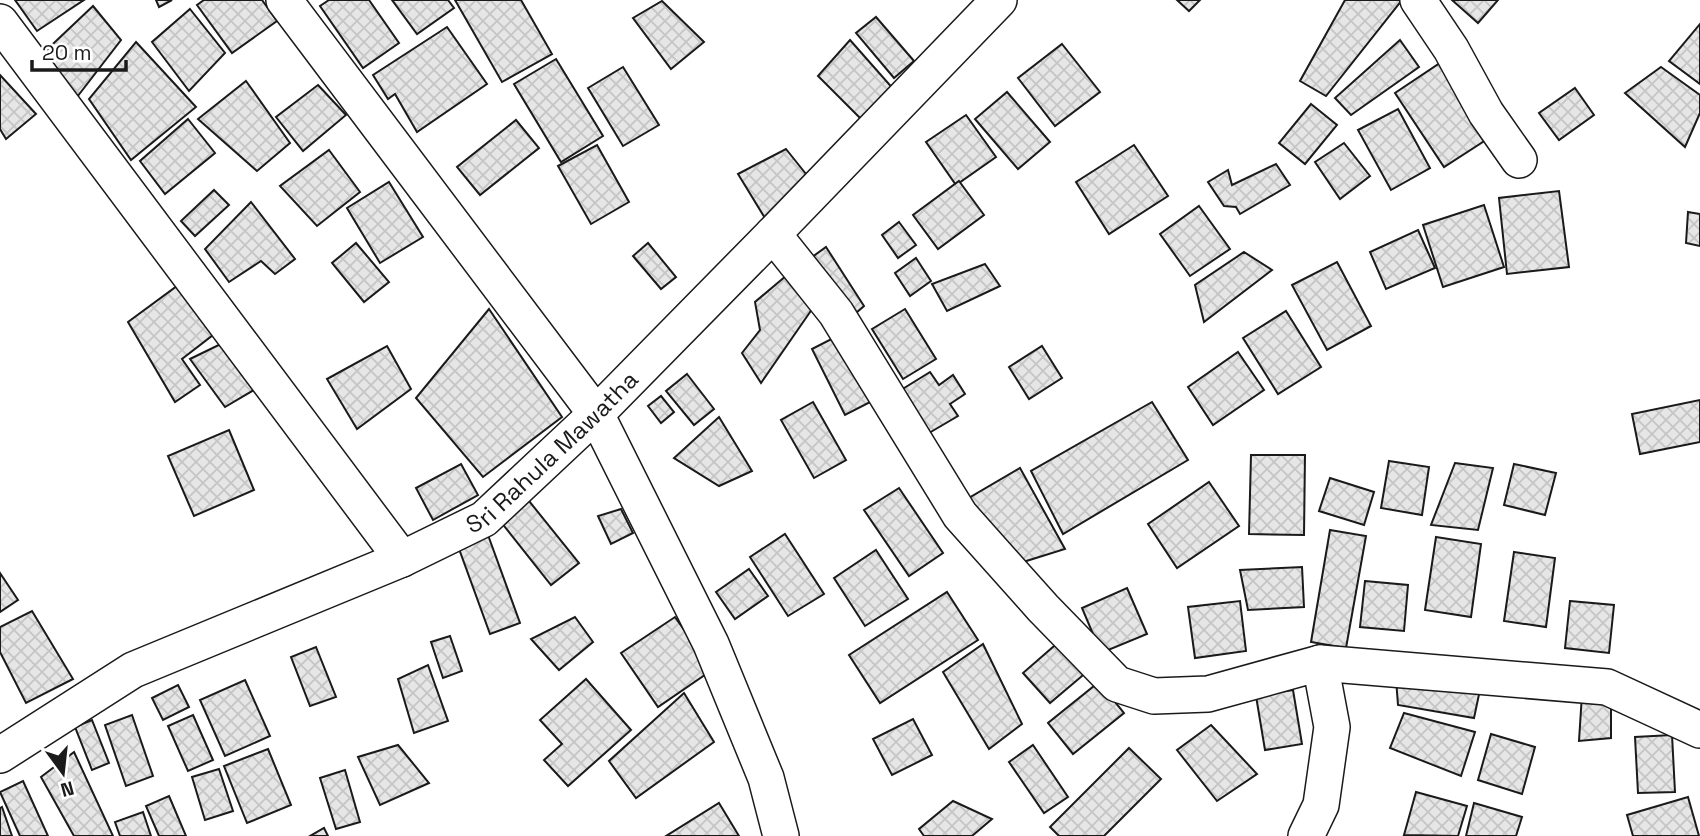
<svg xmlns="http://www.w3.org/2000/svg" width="1700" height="836" viewBox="0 0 1700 836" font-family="'Space Grotesk',sans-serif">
<defs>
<pattern id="building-cross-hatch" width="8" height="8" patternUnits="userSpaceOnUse" patternTransform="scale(1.75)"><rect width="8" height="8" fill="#e6e6e6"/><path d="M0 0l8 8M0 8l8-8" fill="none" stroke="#c5c5c5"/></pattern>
</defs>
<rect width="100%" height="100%" fill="#fff"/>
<!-- building -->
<g fill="url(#building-cross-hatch)" stroke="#1a1a1a" stroke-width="2">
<polygon points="15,0 84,0 37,31"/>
<polygon points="156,0 172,0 159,7"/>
<polygon points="204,0 262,0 277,21 232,53 197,5"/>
<polygon points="329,0 369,0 399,43 363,68 320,6"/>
<polygon points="392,0 448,0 454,8 417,34"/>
<polygon points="455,0 521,0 552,54 502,82"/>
<polygon points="1177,0 1200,0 1189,11"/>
<polygon points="1345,0 1402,0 1326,96 1300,81"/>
<polygon points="1452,0 1498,0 1478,23"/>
<polygon points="662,1 704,42 671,69 633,18"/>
<polygon points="93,6 121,40 74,101 38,58"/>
<polygon points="190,9 225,53 189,91 152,42"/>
<polygon points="876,17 914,61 894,78 856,33"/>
<polygon points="1700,24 1700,84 1669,61"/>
<polygon points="447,27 487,84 417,132 395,94 388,99 373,75"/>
<polygon points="850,40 896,92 868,126 818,76"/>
<polygon points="1400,40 1419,67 1351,115 1335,98"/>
<polygon points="136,42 196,107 131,160 89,99"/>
<polygon points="1062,44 1100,92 1055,126 1018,78"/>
<polygon points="556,59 603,136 561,162 514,84"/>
<polygon points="1440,63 1489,138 1444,167 1395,93"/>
<polygon points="623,67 659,125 623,146 588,88"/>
<polygon points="1661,67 1700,95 1700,113 1685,147 1625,93"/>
<polygon points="0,75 36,114 6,139 0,129"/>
<polygon points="246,81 290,143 257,171 198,119"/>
<polygon points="318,85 346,115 303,151 276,117"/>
<polygon points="1575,88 1594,115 1559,140 1539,113"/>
<polygon points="1007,92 1050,142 1018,169 975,119"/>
<polygon points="1311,104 1337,125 1305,164 1279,143"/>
<polygon points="1398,109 1430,168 1391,190 1358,130"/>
<polygon points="966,115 996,157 956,185 926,142"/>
<polygon points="188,119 215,153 165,194 140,161"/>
<polygon points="516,120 539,148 480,195 457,167"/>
<polygon points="1344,143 1370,176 1340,199 1315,162"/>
<polygon points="597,145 629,202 591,224 558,166"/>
<polygon points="1134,145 1168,196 1109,234 1076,182"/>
<polygon points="786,149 814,184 768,223 738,174"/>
<polygon points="329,150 360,192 317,226 280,186"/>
<polygon points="1276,164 1290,185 1240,214 1236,207 1224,206 1208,182 1228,170 1232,185"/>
<polygon points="959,181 984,215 938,249 913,215"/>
<polygon points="389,182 423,237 380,263 347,208"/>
<polygon points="214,190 229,205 195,236 181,221"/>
<polygon points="1559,191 1569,267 1507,274 1499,198"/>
<polygon points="251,202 295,259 275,274 261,261 229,282 205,249"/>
<polygon points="1484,205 1504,267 1443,287 1423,225"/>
<polygon points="1199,206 1230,249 1190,276 1160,234"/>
<polygon points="1688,212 1700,214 1700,246 1686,243"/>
<polygon points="899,222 916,245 898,258 882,235"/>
<polygon points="1418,230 1435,268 1386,289 1370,252"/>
<polygon points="356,243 389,282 364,302 332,263"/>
<polygon points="648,243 676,277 661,289 633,256"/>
<polygon points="826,247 864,306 848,320 808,260"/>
<polygon points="1244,252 1272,270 1204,322 1195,285"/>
<polygon points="916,258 931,281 910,296 895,273"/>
<polygon points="1337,262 1371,326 1327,350 1292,285"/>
<polygon points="985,264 1000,286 947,311 932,284"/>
<polygon points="787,275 817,302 761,383 742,353 760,330 755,302"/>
<polygon points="177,286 213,335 182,359 200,385 175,402 128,322"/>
<polygon points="489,309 562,417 483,477 416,398"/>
<polygon points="905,309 936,359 903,379 872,329"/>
<polygon points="1286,311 1321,367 1278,394 1243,338"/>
<polygon points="845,332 878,398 845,415 812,349"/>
<polygon points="231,339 264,384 225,407 190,359"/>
<polygon points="387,346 411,389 357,429 327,379"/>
<polygon points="1042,346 1062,378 1029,399 1009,367"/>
<polygon points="1238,352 1264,390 1213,425 1188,387"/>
<polygon points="930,372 939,385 953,375 965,394 950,404 958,416 929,433 901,390"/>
<polygon points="687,374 714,409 694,425 666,391"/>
<polygon points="661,396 674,412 661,423 648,406"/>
<polygon points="1700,400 1700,442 1640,454 1632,414"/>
<polygon points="813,402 846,460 814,478 781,420"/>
<polygon points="1152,402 1188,460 1063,534 1031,471"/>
<polygon points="719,417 752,471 719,486 674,458"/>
<polygon points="229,430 254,490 194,516 168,456"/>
<polygon points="1251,455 1305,455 1304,535 1249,534"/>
<polygon points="1389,461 1429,467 1422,515 1381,508"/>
<polygon points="1455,463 1493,468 1478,530 1431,525"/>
<polygon points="461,464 478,495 433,520 416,488"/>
<polygon points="1514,464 1556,473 1545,515 1504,505"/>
<polygon points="1020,468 1065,549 1023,562 962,502"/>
<polygon points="1330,478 1374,492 1364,525 1319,511"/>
<polygon points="1209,482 1239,526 1177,568 1148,524"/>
<polygon points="899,488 943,553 909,576 864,510"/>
<polygon points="525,496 579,563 551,585 497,517"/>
<polygon points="621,509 633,533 611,544 598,516"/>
<polygon points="1330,530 1366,536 1346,648 1311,642"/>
<polygon points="785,534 824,594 788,616 750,557"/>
<polygon points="488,535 520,623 490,634 458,546"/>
<polygon points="1436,537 1481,544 1471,617 1425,610"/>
<polygon points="876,550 908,599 865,626 834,578"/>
<polygon points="1514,552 1555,558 1546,627 1504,621"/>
<polygon points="1302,567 1304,607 1248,610 1240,570"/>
<polygon points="749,569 768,596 735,619 716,592"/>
<polygon points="0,573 18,600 0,612"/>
<polygon points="1365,581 1408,585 1404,631 1360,627"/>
<polygon points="1127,588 1147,634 1101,653 1082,608"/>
<polygon points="947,592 978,640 880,703 849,655"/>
<polygon points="1240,601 1246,651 1195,658 1188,607"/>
<polygon points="1570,601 1614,605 1609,653 1565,648"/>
<polygon points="32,611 73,679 26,703 0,652 0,627"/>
<polygon points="575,617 593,642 559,670 531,639"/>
<polygon points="675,617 712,670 658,707 621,653"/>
<polygon points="450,636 462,671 443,678 431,642"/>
<polygon points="1061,640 1088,671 1050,703 1023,673"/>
<polygon points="983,644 1022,724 989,749 943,672"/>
<polygon points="316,647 336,697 310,706 291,657"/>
<polygon points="428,665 448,721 414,733 398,679"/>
<polygon points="586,679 631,730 568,786 544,760 562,744 540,720"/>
<polygon points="1396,679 1481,685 1474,718 1398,705"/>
<polygon points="245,680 270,736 225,756 200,700"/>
<polygon points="1099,682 1124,713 1073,754 1048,723"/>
<polygon points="178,685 189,707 163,720 152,698"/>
<polygon points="1293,690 1302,744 1265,750 1256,696"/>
<polygon points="684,693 714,742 636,798 609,761"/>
<polygon points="1582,694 1611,698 1611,738 1579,741"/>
<polygon points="1404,713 1475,732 1461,776 1390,748"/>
<polygon points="132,715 153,776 126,786 105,725"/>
<polygon points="193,715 213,760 188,771 168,726"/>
<polygon points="913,719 932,755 892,775 873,739"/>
<polygon points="92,720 109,763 92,770 75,727"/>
<polygon points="1211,725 1257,774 1217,801 1177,750"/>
<polygon points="1491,734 1535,747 1522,794 1478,780"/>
<polygon points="1672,735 1675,792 1638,793 1635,737"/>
<polygon points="398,745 429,783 380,805 358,757"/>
<polygon points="1033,745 1068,797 1044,813 1009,762"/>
<polygon points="1129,748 1161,779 1104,836 1059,836 1050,827"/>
<polygon points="268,749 291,805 247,823 224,766"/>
<polygon points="74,752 113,836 74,836 41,777"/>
<polygon points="219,769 233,811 205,820 192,777"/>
<polygon points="345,770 360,822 336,829 320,778"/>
<polygon points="23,781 48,836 20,836 0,792"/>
<polygon points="1416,792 1467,806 1458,836 1404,835"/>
<polygon points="169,796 186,836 159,836 146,806"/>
<polygon points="1688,797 1699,836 1633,836 1627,815"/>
<polygon points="953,801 992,819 972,836 924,836 919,829"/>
<polygon points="719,803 739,836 666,836"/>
<polygon points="1474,803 1522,817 1516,836 1466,836"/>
<polygon points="2,807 12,836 0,836 0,808"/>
<polygon points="143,812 151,836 120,836 115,822"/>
<polygon points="324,828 328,836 310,836"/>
</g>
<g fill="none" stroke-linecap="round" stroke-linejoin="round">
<defs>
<g id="minor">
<polyline points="284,0 596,414 711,644 766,778 781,836"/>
<polyline points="1418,0 1451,49 1486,113 1519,160"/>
<polyline points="0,22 402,559"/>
<polyline points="773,234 836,313 960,515 1043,608 1117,684 1154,696 1208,694 1320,663 1332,727 1321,805 1306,836"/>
<polyline points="1320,663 1607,687 1700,730"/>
<path id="s1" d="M0,755L133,670L402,559L484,519L596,414L773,234L999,0"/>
</g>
</defs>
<!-- minor casing -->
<use href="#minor" stroke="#1a1a1a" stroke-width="38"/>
<!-- minor -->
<use href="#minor" stroke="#fff" stroke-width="35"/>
</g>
<g text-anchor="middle" stroke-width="5" stroke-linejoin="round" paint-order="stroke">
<!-- street labels -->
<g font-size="24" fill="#1a1a1a" stroke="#fff">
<text dy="8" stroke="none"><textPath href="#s1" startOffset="635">Sri Rahula Mawatha</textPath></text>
</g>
</g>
<!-- north arrow -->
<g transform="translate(63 773) rotate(165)" stroke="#ffffff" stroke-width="5" paint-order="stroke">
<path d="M0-5L12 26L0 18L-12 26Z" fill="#1a1a1a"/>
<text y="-10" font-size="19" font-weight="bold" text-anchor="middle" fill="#1a1a1a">N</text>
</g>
<!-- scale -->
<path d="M32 60v10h94v-10" fill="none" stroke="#1a1a1a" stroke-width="3.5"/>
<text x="42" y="60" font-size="21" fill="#1a1a1a" stroke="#ffffff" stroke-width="5" paint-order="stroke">20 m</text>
</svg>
